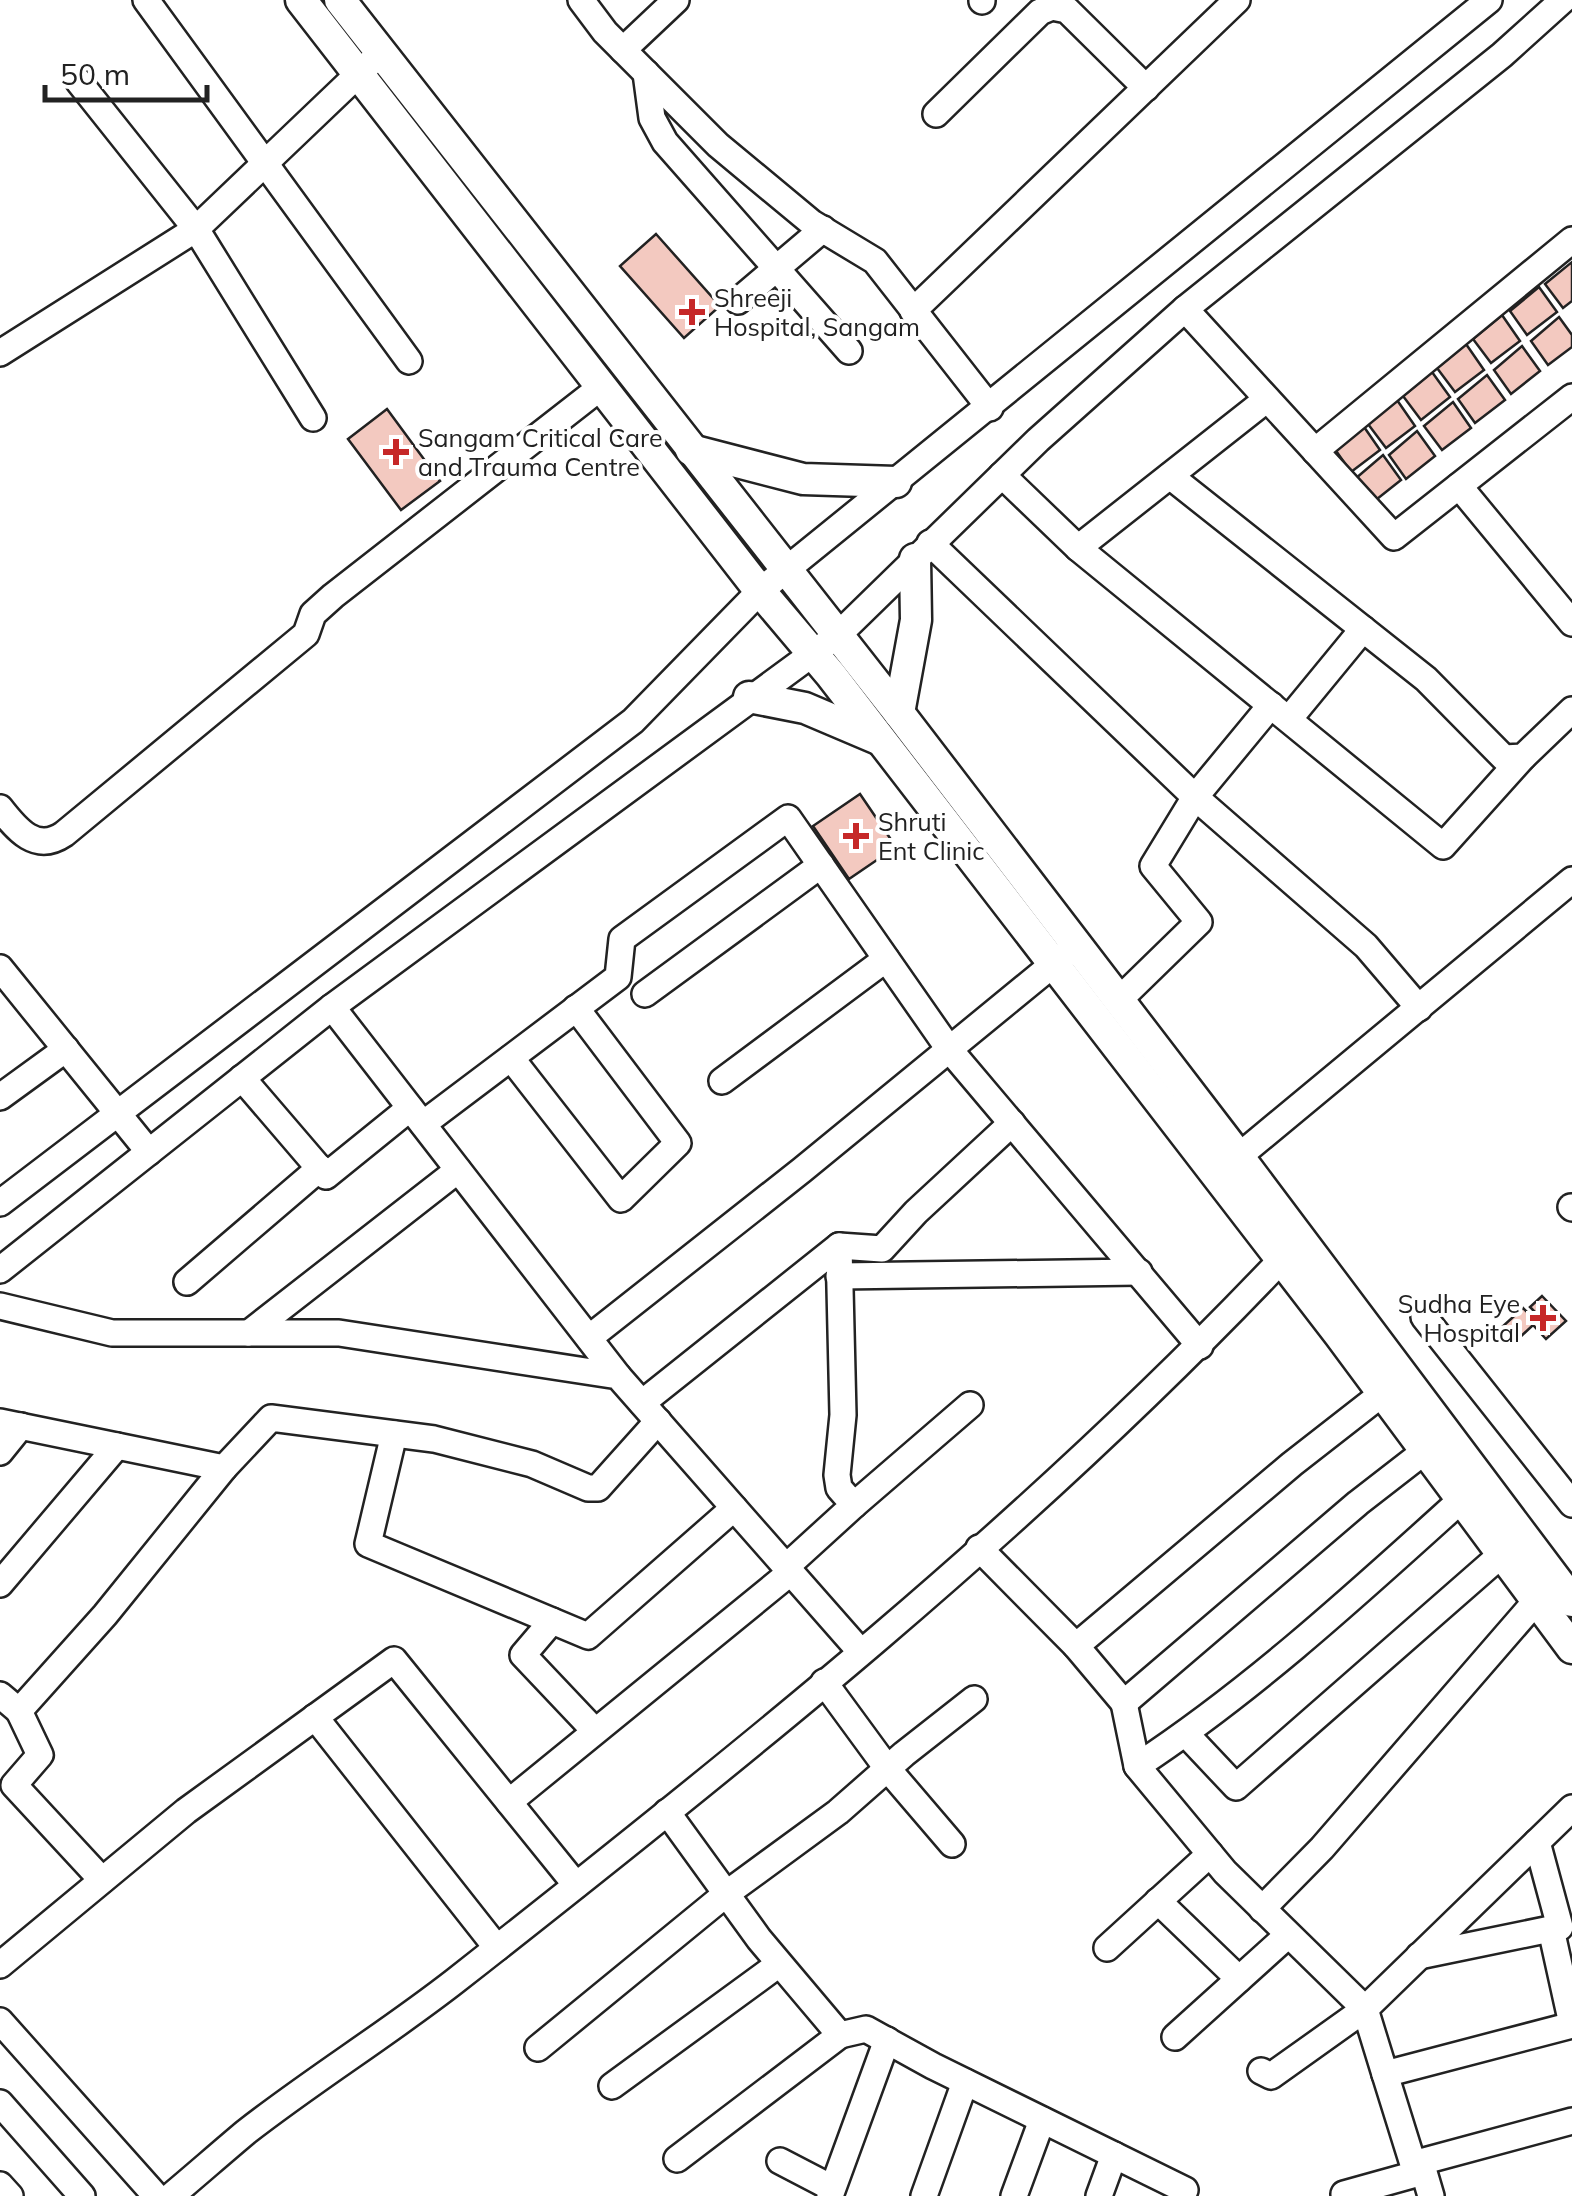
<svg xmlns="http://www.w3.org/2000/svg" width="1572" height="2196" viewBox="0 0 1572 2196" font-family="Mulish,sans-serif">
<rect width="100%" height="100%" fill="#fff"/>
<!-- building -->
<g fill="#f3c9c0" stroke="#222" stroke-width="2.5">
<polygon points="656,234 720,306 684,338 620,266"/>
<polygon points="1572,262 1572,301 1563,308 1545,284"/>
<polygon points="1539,287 1557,312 1527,335 1510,311"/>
<polygon points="1502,315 1520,341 1491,363 1473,339"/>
<polygon points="1559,317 1572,335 1572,347 1548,365 1531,341"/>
<polygon points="1466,344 1484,370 1455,392 1437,368"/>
<polygon points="1522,346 1540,371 1511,394 1494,370"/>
<polygon points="1432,372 1450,397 1421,420 1403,396"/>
<polygon points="1487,375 1505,400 1475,423 1458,399"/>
<polygon points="1397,400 1415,426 1386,448 1368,424"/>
<polygon points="1453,402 1471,428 1442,450 1424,426"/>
<polygon points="387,409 440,481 401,510 348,439"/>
<polygon points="1362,424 1380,450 1351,472 1334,448"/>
<polygon points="1417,431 1435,456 1406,479 1389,455"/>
<polygon points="1383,455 1401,480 1372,503 1355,479"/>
<polygon points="860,794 896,847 849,879 813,826"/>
<polygon points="1542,1296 1566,1321 1546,1339 1533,1325 1516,1341 1502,1327 1523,1308 1531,1316 1535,1312 1530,1307"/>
</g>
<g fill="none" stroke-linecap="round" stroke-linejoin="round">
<defs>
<g id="minor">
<polyline points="146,0 409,361"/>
<polyline points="581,0 605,32 718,145 812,223 875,261 990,408"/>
<polyline points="982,0 982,1"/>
<polyline points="623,50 676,0"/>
<polyline points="646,73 652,118 665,142 849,351"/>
<polyline points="79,82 196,229 313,418"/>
<polyline points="936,114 1040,12 1052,7 1067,10 1146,88"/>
<polyline points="738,301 823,229"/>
<polyline points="1185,309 1394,537 1572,397"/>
<polyline points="913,311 1237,0"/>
<polyline points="0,353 196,229 372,61"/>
<polyline points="1315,451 1572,240"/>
<polyline points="1002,475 1078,548 1443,846 1523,757"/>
<polyline points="1170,476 1426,679 1504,758 1523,757 1572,710"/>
<polyline points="1459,486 1572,623"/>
<polyline points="930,543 1195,797 1366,946 1419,1008"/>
<polyline points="1078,548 1267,399"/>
<polyline points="1289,719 1363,629"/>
<path d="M0,808C17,830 36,853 64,834L306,634L313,614L333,596L601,387"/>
<polyline points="0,968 149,1152"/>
<polyline points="645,994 821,865"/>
<polyline points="1119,1000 1199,922 1153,866 1195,797 1271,705"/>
<polyline points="332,1007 618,1376"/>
<polyline points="511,1058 621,1199 678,1143 576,1008"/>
<polyline points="242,1078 326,1176 410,1108"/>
<polyline points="722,1081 886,959"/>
<polyline points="0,1097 66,1049"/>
<polyline points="423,1124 618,977 622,939 788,818 949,1049 1200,1346"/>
<polyline points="1226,1167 1572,880"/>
<polyline points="0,1203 633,721 760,591 1489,0"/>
<polyline points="1571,1207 1572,1208"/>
<polyline points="0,1270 332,1007 838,635 1038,440 1185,309 1502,55 1563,0"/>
<polyline points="839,1276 1139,1272"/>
<polyline points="187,1282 320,1168"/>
<polyline points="0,1306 112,1333 339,1333 618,1376 860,1651"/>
<polyline points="1424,1317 1572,1504"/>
<polyline points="249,1333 458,1170"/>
<polyline points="589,1338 802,1170 1068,952"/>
<polyline points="642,1403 839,1246 882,1249 916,1212 1012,1123"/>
<polyline points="0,1422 224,1468 271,1418 434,1439 532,1464 588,1488 598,1488 658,1421"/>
<polyline points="394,1434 368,1544 588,1636 734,1508"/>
<polyline points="0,1452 21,1426"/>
<polyline points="854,1505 970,1405"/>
<polyline points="979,1548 1076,1646 1292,1464 1383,1393"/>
<polyline points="786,1567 854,1505 839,1488 837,1475 843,1415 839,1246"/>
<polyline points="0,1584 117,1446"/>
<polyline points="552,1621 523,1655 594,1730"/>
<polyline points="1076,1646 1124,1703 1358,1503 1425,1451"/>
<polyline points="824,1682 887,1768 952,1844"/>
<polyline points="0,1695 19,1711 105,1615 224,1468"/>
<polyline points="1124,1703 1137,1766 1225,1872 1365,2009 1572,1808"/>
<polyline points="19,1711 40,1755 14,1785 102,1880"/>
<polyline points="315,1717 497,1948"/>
<polyline points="1186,1734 1236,1787 1502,1554"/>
<path d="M1137,1766C1254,1689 1358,1593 1462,1499"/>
<polyline points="509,1802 791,1572"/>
<polyline points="667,1812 759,1939 840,2035 677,2159"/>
<polyline points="1158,1901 1239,1979"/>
<polyline points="1262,1909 1322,1848 1537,1600"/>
<polyline points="1551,1929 1572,2024"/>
<polyline points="1107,1948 1210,1854"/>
<polyline points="1419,1956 1560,1927 1537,1842"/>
<polyline points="0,1965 186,1811 394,1660 576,1885"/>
<polyline points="0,2021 156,2196"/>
<polyline points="840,2035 866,2029 933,2066 1185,2190"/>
<polyline points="1175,2037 1288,1935"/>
<polyline points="538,2048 726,1894 838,1812 904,1754 974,1699"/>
<polyline points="1261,2071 1271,2076 1365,2009 1385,2074 1572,2025"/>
<polyline points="1385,2074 1413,2164 1572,2121"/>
<polyline points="612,2086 779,1964"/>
<polyline points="0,2103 82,2196"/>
<polyline points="780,2161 832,2188"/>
<polyline points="1421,2162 1431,2196"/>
<polyline points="0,2185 10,2196"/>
<polyline points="1344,2194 1423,2172"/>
<path d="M171,2196C196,2175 221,2153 246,2132C314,2079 387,2034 455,1981C742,1756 1030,1525 1281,1260"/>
<polyline points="830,2196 887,2040"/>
<polyline points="924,2196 965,2082"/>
<polyline points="1014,2196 1042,2120"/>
<polyline points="1099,2196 1114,2155"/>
</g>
<g id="major">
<polyline points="301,0 760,591 831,675 1339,1334 1572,1648"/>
<polyline points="340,0 899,713 1229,1144 1572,1601"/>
<polyline points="691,450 803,479 896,482"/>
<polyline points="749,697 805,708 878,739"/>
<polyline points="899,713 916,620 915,559"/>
</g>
</defs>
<!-- minor casing -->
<use href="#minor" stroke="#222" stroke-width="30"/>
<!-- major casing -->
<use href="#major" stroke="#222" stroke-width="35"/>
<!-- minor -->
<use href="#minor" stroke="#fff" stroke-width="25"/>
<!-- major -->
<use href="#major" stroke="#fff" stroke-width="30"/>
</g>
<!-- markers -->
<g fill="#c62828" stroke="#fff" stroke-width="4">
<path d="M687 297h10v10h10v10h-10v10h-10v-10h-10v-10h10z"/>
<path d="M391 437h10v10h10v10h-10v10h-10v-10h-10v-10h10z"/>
<path d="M851 821h10v10h10v10h-10v10h-10v-10h-10v-10h10z"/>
<path d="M1538 1303h10v10h10v10h-10v10h-10v-10h-10v-10h10z"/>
</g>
<g text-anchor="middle" stroke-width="8" stroke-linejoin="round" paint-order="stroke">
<!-- poi labels -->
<g font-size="25" fill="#222" stroke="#fff" text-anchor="start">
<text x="714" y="307">Shreeji<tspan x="714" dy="29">Hospital, Sangam</tspan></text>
<text x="418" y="447">Sangam Critical Care<tspan x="418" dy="29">and Trauma Centre</tspan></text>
<text x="878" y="831">Shruti<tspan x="878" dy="29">Ent Clinic</tspan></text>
<text x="1520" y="1313" text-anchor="end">Sudha Eye<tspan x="1520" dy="29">Hospital</tspan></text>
</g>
</g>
<!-- scale -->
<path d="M45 85v15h162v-15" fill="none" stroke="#222222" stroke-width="5"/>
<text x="60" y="85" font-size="30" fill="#222222" stroke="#ffffff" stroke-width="8" paint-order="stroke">50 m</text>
</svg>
